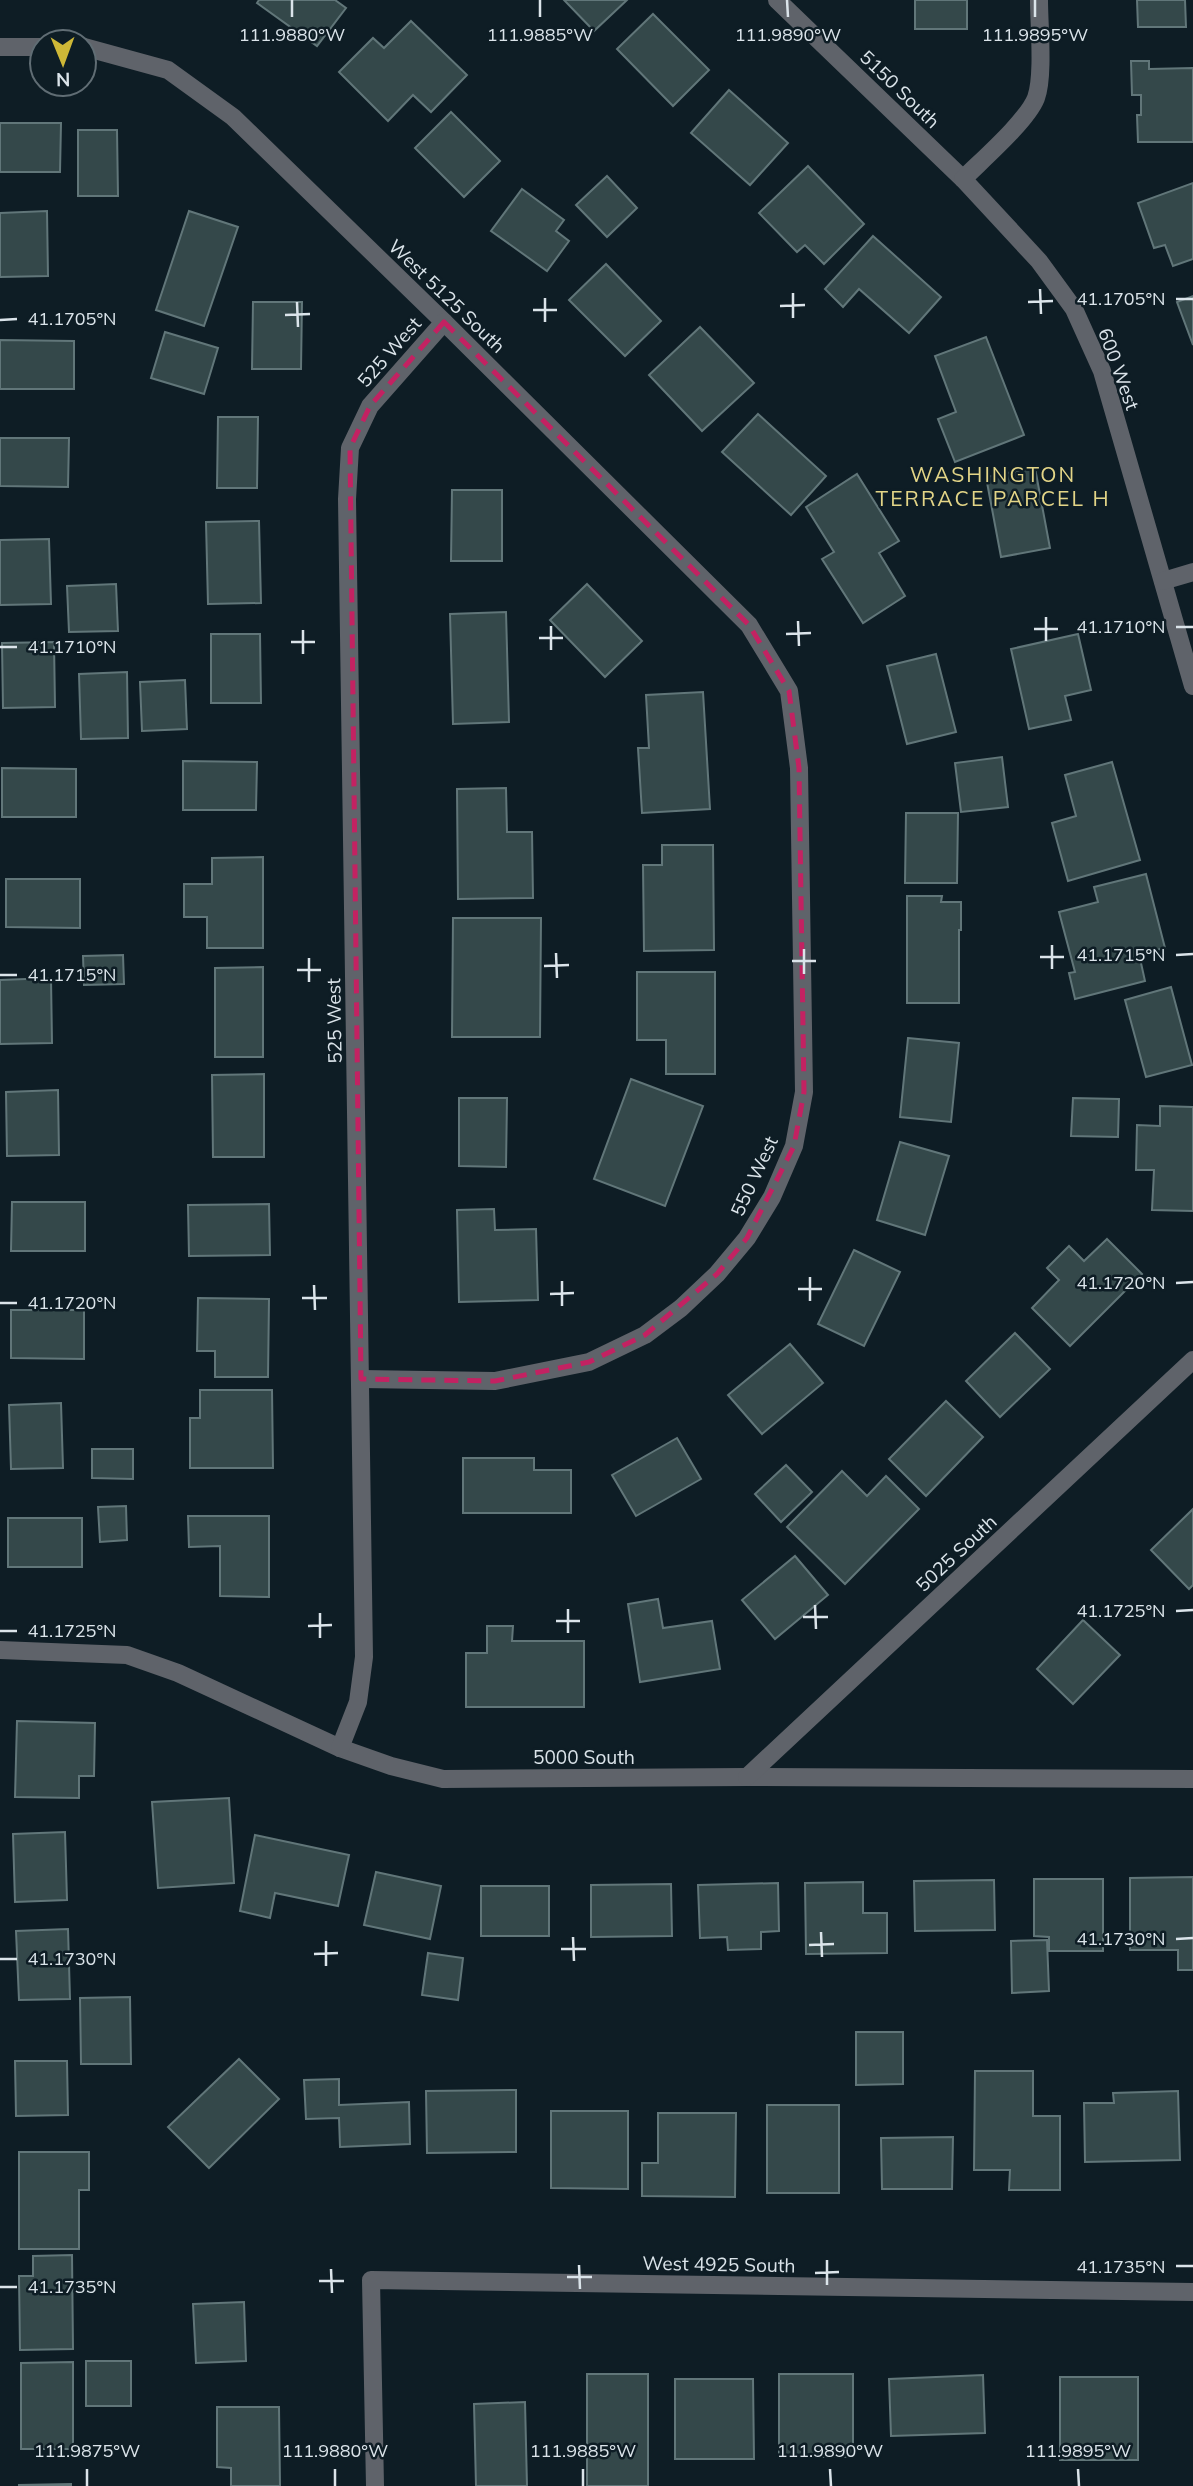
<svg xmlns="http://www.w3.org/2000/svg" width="1193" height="2486" viewBox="0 0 1193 2486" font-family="Mulish,sans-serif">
<rect width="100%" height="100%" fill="#0e1d25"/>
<!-- building -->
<g fill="#34484a" stroke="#617679" stroke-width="2">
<polygon points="259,0 335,0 346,8 317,46 257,3"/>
<polygon points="564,0 627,0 594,31"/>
<rect x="915" y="0" width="52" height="29"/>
<polygon points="1137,0 1185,0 1186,27 1138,27"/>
<polygon points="653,14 709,70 673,106 617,49"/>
<polygon points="411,21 467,75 431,112 413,95 388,121 339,72 373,38 384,48"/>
<polygon points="1131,61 1149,61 1149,69 1193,68 1193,142 1138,142 1137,115 1141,115 1141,95 1132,95"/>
<polygon points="729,90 788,143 750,185 691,133"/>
<polygon points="451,112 500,161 464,197 415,148"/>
<polygon points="0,123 61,123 60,172 0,172"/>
<polygon points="78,130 117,130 118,196 78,196"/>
<polygon points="808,166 864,224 824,264 805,245 797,252 759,213"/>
<polygon points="607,176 637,208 607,237 576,205"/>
<polygon points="1193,183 1193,259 1173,266 1165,245 1154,248 1138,203"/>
<polygon points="522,189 564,220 556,231 569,241 547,271 491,231"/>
<polygon points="47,211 48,276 0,277 0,213"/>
<polygon points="189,211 238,227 204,326 156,310"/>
<polygon points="873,236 941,297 909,333 859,289 843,307 825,289"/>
<polygon points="606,264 661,321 625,356 569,300"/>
<polygon points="1193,296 1193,345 1177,302"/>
<polygon points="253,302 302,302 301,369 252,369"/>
<polygon points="700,327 754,383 702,431 649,375"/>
<polygon points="165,332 218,348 204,394 151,378"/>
<polygon points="986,337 1024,435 955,462 938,419 956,412 935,356"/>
<polygon points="0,340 74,341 74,389 0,389"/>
<polygon points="758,414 826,476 791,515 722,452"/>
<polygon points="218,417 258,417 257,488 217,488"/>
<polygon points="0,438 69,438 68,487 0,486"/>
<polygon points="1035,468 1050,548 1001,557 986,477"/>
<polygon points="857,474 899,541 879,553 905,596 863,623 822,559 834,552 806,507"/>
<polygon points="452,490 502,490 502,561 451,561"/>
<polygon points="259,521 261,603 208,604 206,522"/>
<polygon points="49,539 51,604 0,605 0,540"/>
<polygon points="116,584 118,631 69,632 67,586"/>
<polygon points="587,584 642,641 605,677 550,620"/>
<polygon points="506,612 509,722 453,724 450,614"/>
<polygon points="211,634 260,634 261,703 211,703"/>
<polygon points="1078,634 1091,690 1065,696 1071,720 1029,729 1011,649"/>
<polygon points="54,642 55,707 3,708 2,643"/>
<polygon points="936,654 956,732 907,744 887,666"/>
<polygon points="127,672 128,738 81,739 79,674"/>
<polygon points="185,680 187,729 142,731 140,682"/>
<polygon points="703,692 710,809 642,813 638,748 649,748 646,695"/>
<polygon points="1002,757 1008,807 961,812 955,763"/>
<polygon points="183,761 257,762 256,810 183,810"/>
<polygon points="1112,762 1140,860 1068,881 1052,823 1076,816 1065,775"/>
<polygon points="2,768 76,769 76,817 2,817"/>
<polygon points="506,788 507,832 532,832 533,898 458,899 457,789"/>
<polygon points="906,813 958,813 957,883 905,883"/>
<polygon points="662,845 713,845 714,950 644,951 643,865 662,865"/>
<polygon points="263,857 263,948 207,948 207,917 184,917 184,884 212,884 212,858"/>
<polygon points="1146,874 1165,948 1139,954 1145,981 1075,999 1069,973 1075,972 1059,912 1098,902 1094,887"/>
<polygon points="6,879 80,879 80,928 6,927"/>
<polygon points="907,896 942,896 941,902 961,902 961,930 959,930 959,1003 907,1003"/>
<polygon points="453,918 541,918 540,1037 452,1037"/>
<polygon points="123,955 124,984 84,985 83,956"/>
<polygon points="263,967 263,1057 215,1057 215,968"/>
<polygon points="637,972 715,972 715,1074 666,1074 666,1040 637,1040"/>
<polygon points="51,978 52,1043 0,1044 0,980"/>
<polygon points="1171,987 1192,1065 1146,1077 1125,1000"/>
<polygon points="908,1038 959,1043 951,1122 900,1117"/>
<polygon points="264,1074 264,1157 213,1157 212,1075"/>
<polygon points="631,1079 703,1106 665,1206 594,1179"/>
<polygon points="58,1090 59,1155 7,1156 6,1092"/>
<polygon points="459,1098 507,1098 506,1167 459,1166"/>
<polygon points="1073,1098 1119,1099 1118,1137 1071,1136"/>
<polygon points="1160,1106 1193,1107 1193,1211 1152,1210 1154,1170 1136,1170 1137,1125 1160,1126"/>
<polygon points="900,1142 949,1156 925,1235 877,1220"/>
<polygon points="12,1202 85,1202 85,1251 11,1251"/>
<polygon points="269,1204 270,1255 189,1256 188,1205"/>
<polygon points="494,1209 495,1230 536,1229 538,1300 459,1302 457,1210"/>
<polygon points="1107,1239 1142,1274 1070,1346 1032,1308 1059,1280 1047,1268 1069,1246 1084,1261"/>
<polygon points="854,1250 900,1272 864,1346 818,1324"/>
<polygon points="198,1298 269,1299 268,1377 215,1377 215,1351 197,1351"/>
<polygon points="11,1310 84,1310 84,1359 11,1358"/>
<polygon points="1015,1333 1050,1369 1000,1417 966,1381"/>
<polygon points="790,1344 823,1383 762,1434 728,1395"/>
<polygon points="200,1390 272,1390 273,1468 190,1468 190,1418 200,1418"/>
<polygon points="946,1401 983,1437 926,1496 889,1459"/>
<polygon points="61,1403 63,1468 11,1469 9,1405"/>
<polygon points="677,1438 701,1479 636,1516 612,1475"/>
<polygon points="92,1449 133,1449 133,1479 92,1478"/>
<polygon points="463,1458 534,1458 534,1470 571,1470 571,1513 463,1513"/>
<polygon points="786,1465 812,1492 781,1522 755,1494"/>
<polygon points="842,1471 867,1496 886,1476 919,1509 845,1584 787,1527"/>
<polygon points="126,1506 127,1540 100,1542 98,1507"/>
<polygon points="1193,1509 1193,1585 1189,1589 1151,1550"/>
<polygon points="188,1516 269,1516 269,1597 220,1596 220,1546 189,1547"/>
<rect x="8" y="1518" width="74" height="49"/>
<polygon points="795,1556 828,1595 775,1639 742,1600"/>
<polygon points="658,1599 663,1628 712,1621 720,1669 640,1682 628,1604"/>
<polygon points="1083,1620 1120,1655 1073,1704 1037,1669"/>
<polygon points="487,1626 513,1626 512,1641 584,1641 584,1707 466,1707 466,1653 487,1653"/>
<polygon points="17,1721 95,1723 94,1776 79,1776 79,1798 15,1797"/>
<polygon points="229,1798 234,1883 158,1888 152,1802"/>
<polygon points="65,1832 67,1900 15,1902 13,1834"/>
<polygon points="255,1835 349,1855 338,1906 275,1893 270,1918 240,1911"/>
<polygon points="376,1872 441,1886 430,1939 364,1925"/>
<polygon points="1193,1877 1193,1970 1178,1970 1178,1950 1130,1950 1130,1878"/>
<polygon points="1034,1879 1103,1879 1103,1951 1049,1951 1049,1937 1034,1936"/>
<polygon points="994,1880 995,1930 915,1931 914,1881"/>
<polygon points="863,1882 863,1913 887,1913 887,1953 806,1954 805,1883"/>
<polygon points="778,1883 779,1931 761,1932 761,1949 728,1950 727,1937 700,1938 698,1885"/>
<polygon points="671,1884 672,1936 591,1937 591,1885"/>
<rect x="481" y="1886" width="68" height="50"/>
<polygon points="68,1929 70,1999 19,2000 16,1931"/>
<polygon points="1047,1940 1049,1991 1012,1993 1011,1941"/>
<polygon points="428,1953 463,1958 458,2000 422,1995"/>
<polygon points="130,1997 131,2064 81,2064 80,1998"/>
<polygon points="856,2032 903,2032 903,2084 856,2085"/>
<polygon points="239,2059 279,2099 209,2168 168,2127"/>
<polygon points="15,2061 67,2061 68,2115 16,2116"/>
<polygon points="975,2071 1033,2071 1033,2116 1060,2116 1060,2190 1009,2190 1010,2170 974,2170"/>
<polygon points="339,2079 339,2105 409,2102 410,2144 340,2147 339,2118 306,2119 304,2080"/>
<polygon points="516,2090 516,2152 427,2153 426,2091"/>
<polygon points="1178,2091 1180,2160 1085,2162 1084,2103 1114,2103 1113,2093"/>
<rect x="767" y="2105" width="72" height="88"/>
<polygon points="551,2111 628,2111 628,2189 551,2188"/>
<polygon points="658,2113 736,2113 735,2197 642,2196 642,2163 658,2163"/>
<polygon points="953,2137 952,2189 882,2189 881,2138"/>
<polygon points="19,2152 89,2152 89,2190 79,2190 79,2249 19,2249"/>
<polygon points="72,2255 73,2349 20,2350 19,2276 33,2276 33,2256"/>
<polygon points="244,2302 246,2361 196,2363 193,2304"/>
<rect x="86" y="2361" width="45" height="45"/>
<polygon points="73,2362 73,2449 21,2449 21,2363"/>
<rect x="587" y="2374" width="61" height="112"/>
<rect x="779" y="2374" width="74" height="83"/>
<polygon points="983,2375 985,2433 891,2436 889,2379"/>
<rect x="1060" y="2377" width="78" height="83"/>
<polygon points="675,2379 753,2379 754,2459 675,2459"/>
<polygon points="525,2402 527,2486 476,2486 474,2404"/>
<polygon points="217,2407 279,2407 280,2486 231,2486 231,2468 217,2467"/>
<polygon points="71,2484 71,2486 19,2486 19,2485"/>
</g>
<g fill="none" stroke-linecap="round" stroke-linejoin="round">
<!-- minor -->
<g stroke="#5f636a" stroke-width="18">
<polyline points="777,0 963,179"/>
<path d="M1039,0C1039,25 1044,76 1036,98C1027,121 982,160 963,179L1039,261L1074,309L1102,371L1193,686"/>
<polyline points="0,47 42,47"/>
<polyline points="84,47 168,70 233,117 444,322 749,625 789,691 799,768 804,1092 794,1146 772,1197 747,1238 717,1274 681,1308 645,1335 589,1362 495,1381 361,1379"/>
<polyline points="1163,581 1193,572"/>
<polyline points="0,1650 127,1655 178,1673 340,1748 391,1766 443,1779 747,1777 1193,1779"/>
<polyline points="340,1748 358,1702 364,1657 347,499 350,448 370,406 444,322"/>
<polyline points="747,1777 1193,1360"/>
<polyline points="375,2486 371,2280 1193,2292"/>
</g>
</g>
<!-- marked area -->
<path fill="none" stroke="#c32262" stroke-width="5" stroke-dasharray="14 9" stroke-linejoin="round" d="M444,322L749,625L789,691L799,768L804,1092L794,1146L747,1238L717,1274L645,1335L589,1362L495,1381L361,1379L350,448L370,406Z"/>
<!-- ticks -->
<path fill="none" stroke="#dbe4ea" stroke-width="2.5" d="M292,0V17M540,0V17M787,0L788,17M1035,0V17M1040,289L1041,314M793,293V318M545,298V322M1176,299H1193M297,302L298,327M1028,302L1053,301M780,306L805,305M533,310H557M285,315L310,314M0,320L17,319M1046,617V641M798,621L799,646M551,626V650M1176,627H1193M1034,629H1058M303,630V654M786,634L811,633M539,638H563M291,642H315M0,647H17M1052,945V969M804,949V974M556,953L557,978M1176,955L1193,954M1040,957H1064M309,958V982M792,961H816M544,966L569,965M297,970H321M0,975H17M810,1277V1301M562,1281V1306M1176,1283L1193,1282M314,1285L315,1310M798,1289H822M550,1294L574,1293M302,1298H327M0,1303H17M815,1605L816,1629M568,1609V1633M1176,1611L1193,1610M320,1613V1638M803,1617H828M556,1621H580M308,1626L332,1625M0,1631H17M821,1932L822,1957M573,1937L574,1961M1176,1939L1193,1938M326,1941V1966M809,1945L834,1944M561,1949H586M314,1954L338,1953M0,1959H17M827,2260V2285M579,2265L580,2289M1176,2266H1193M331,2269L332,2293M815,2273L839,2272M567,2277H592M319,2281H344M0,2287H17M87,2469V2486M335,2469V2486M583,2469V2486M830,2469L831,2486M1078,2469L1079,2486"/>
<g text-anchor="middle" stroke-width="5" stroke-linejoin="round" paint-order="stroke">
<!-- street labels -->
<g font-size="19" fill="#dbe4ea" stroke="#0e1d25">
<text transform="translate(900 89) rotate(44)" y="7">5150 South</text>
<text transform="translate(447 296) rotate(44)" y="7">West 5125 South</text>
<text transform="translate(389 352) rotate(-49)" y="7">525 West</text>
<text transform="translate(1119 369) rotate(70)" y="7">600 West</text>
<text transform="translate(334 1021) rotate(-91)" y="7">525 West</text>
<text transform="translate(754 1176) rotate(-65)" y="7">550 West</text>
<text transform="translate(956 1553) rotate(-43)" y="7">5025 South</text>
<text x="584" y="1764">5000 South</text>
<text transform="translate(719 2264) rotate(1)" y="7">West 4925 South</text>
</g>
<!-- neighbourhood labels -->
<g font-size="21" letter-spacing="2" fill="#e3d587" stroke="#0e1d25">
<text x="993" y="482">WASHINGTON<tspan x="993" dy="24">TERRACE PARCEL H</tspan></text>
</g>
</g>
<g font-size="18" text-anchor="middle" fill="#dbe4ea" stroke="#0e1d25" stroke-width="5" stroke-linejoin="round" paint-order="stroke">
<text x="292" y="41">111.9880°W</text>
<text x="540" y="41">111.9885°W</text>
<text x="788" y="41">111.9890°W</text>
<text x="1035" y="41">111.9895°W</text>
<text x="1121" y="305">41.1705°N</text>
<text x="72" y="325">41.1705°N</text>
<text x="1121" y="633">41.1710°N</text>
<text x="72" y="653">41.1710°N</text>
<text x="1121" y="961">41.1715°N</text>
<text x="72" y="981">41.1715°N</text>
<text x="1121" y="1289">41.1720°N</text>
<text x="72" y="1309">41.1720°N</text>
<text x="1121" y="1617">41.1725°N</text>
<text x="72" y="1637">41.1725°N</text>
<text x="1121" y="1945">41.1730°N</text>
<text x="72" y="1965">41.1730°N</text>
<text x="1121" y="2273">41.1735°N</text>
<text x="72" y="2293">41.1735°N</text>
<text x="87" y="2457">111.9875°W</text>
<text x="335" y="2457">111.9880°W</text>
<text x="583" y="2457">111.9885°W</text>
<text x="830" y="2457">111.9890°W</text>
<text x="1078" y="2457">111.9895°W</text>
</g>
<!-- north arrow -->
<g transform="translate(63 63) rotate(179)"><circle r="33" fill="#0e1d25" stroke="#606d74" stroke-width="2"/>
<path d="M0-5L12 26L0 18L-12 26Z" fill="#ceb837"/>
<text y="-10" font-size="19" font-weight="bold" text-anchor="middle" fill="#dbe4ea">N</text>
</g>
</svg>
